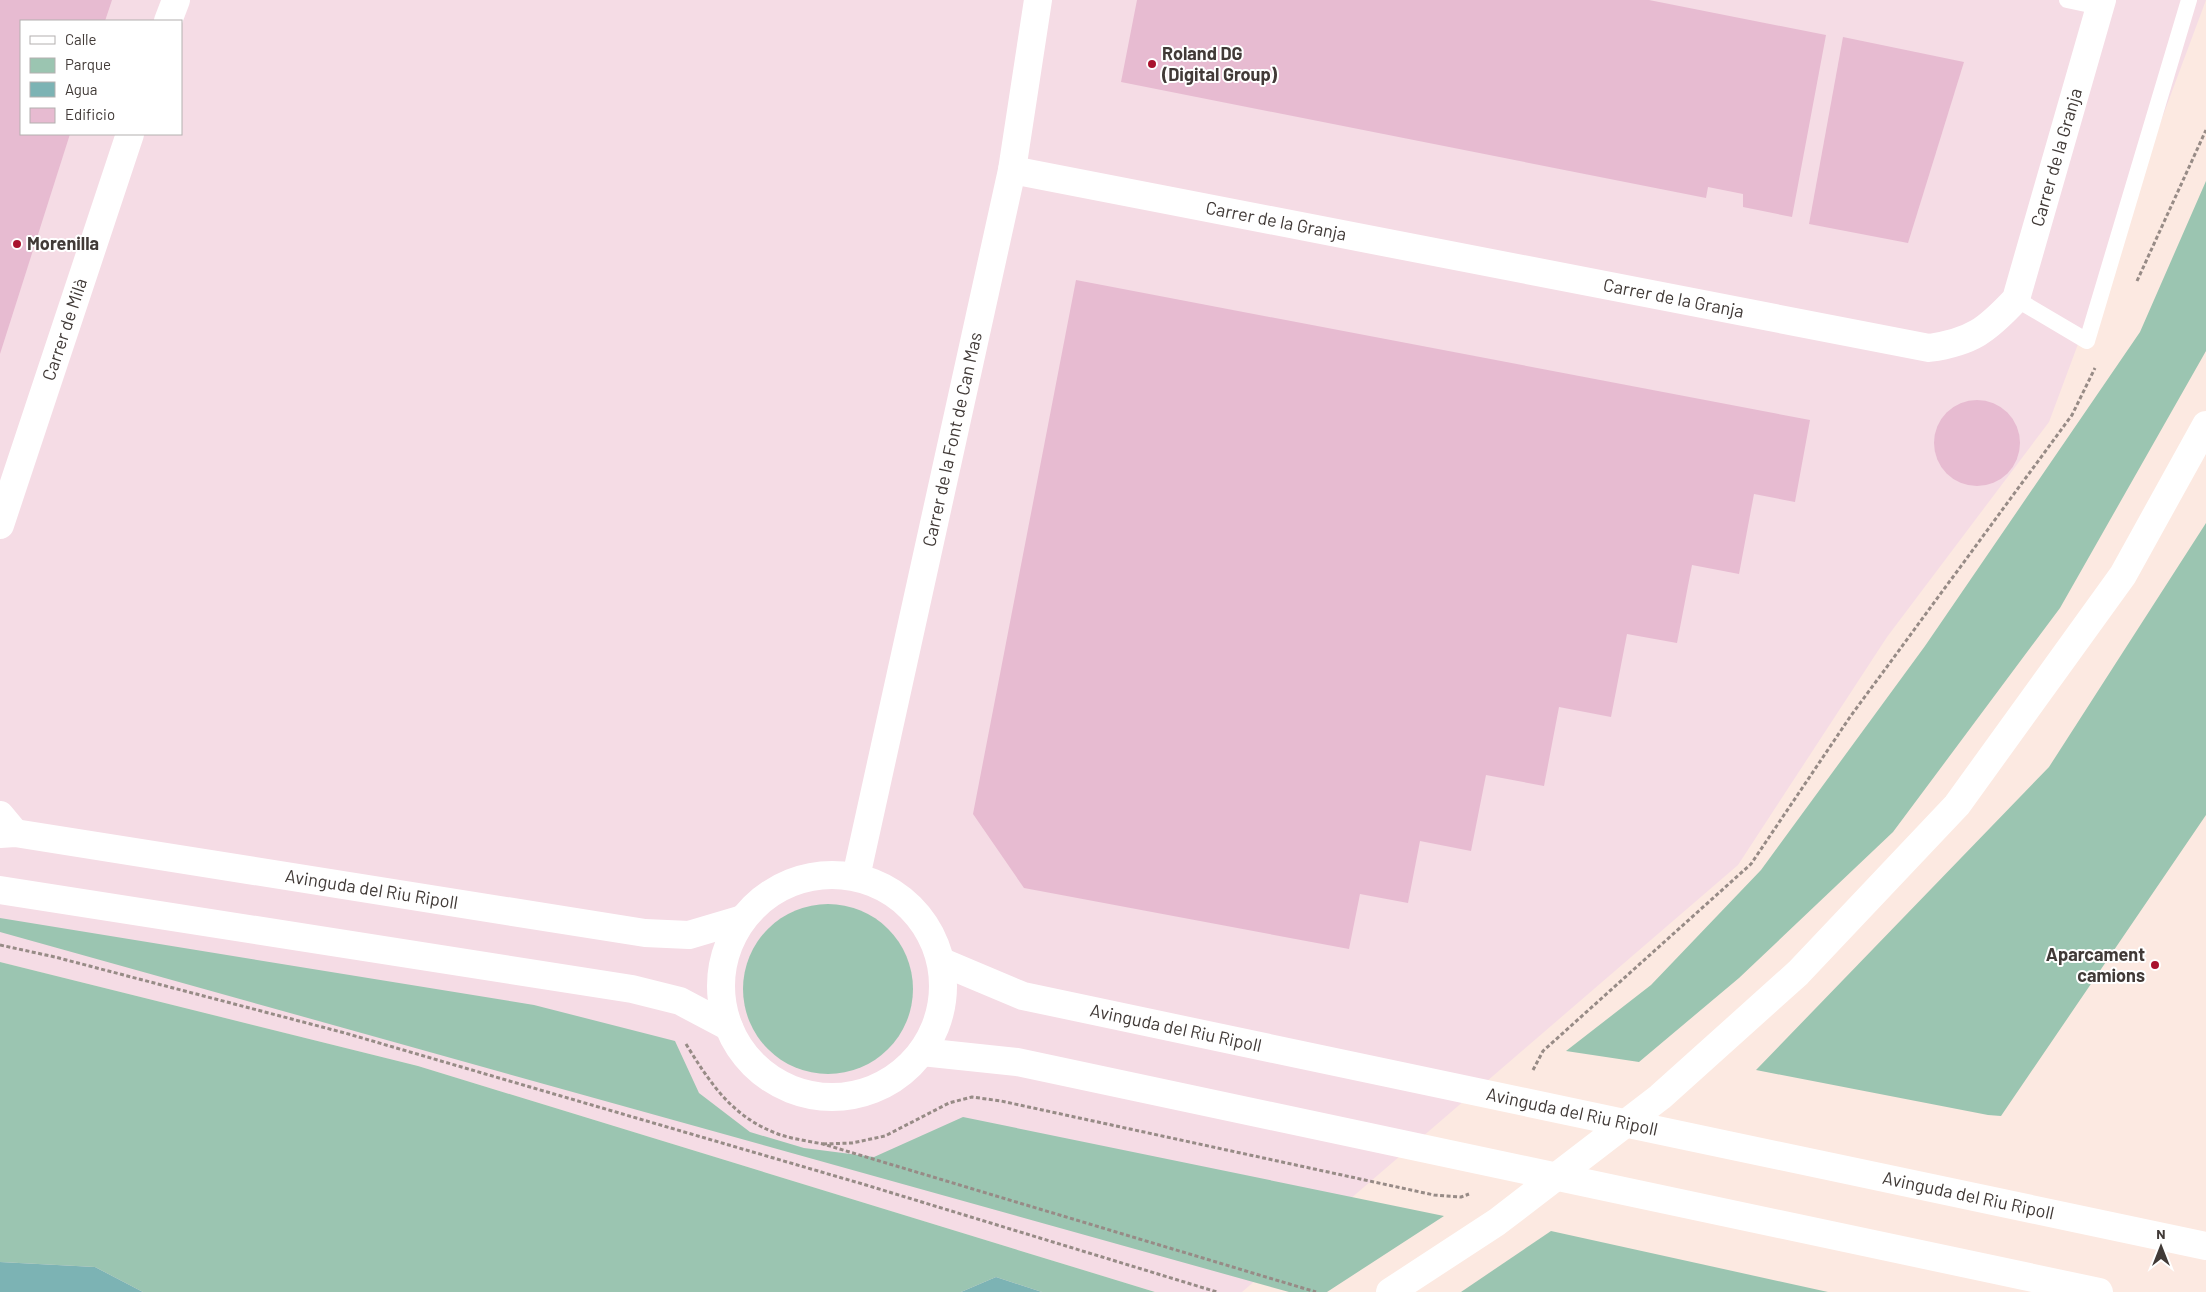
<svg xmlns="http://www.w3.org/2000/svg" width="2206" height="1292" viewBox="0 0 2206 1292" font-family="Barlow,sans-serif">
<rect width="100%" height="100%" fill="#fce9e1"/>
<!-- industrial -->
<path fill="#f5dce5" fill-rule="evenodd" d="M0,0H2206L2049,422L1887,637L1738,865L1242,1292H1155L418,1066L0,962ZM21,21H181V134H21Z"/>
<!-- green -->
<g fill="#9bc5b1">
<polygon points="2206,181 2206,351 2060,608 1893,832 1739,978 1639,1062 1566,1051 1651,985 1761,870 1925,646 2140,332"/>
<polygon points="2206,523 2206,815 2001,1116 1988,1115 1756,1070 2049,767"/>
<circle cx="828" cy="989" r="85"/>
<polygon points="0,918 534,1005 675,1041 699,1093 750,1132 804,1148 874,1157 963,1117 1444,1216 1327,1292 1289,1292 0,932"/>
<polygon points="0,962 418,1066 1155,1292 1042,1292 996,1277 961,1292 143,1292 95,1267 0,1262"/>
<polygon points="1551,1231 1828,1292 1461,1292"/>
</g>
<!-- water -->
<g fill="#7cb3b4">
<polygon points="0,1262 95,1267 143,1292 0,1292"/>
<polygon points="996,1277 1042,1292 961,1292"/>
</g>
<!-- building -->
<g fill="#e7bbd1">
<polygon points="0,0 112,0 105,21 21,21 21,134 70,134 0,354"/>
<polygon points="1137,0 1649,0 1826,35 1792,217 1743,207 1743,194 1708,187 1706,198 1121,82"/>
<polygon points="1843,37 1964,62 1908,243 1809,224"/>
<polygon points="1076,280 1810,420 1795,502 1754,494 1739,574 1692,565 1677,643 1627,634 1611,717 1559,707 1544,786 1486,775 1471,851 1420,841 1408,903 1360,894 1349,949 1024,888 973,814"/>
<circle cx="1977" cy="443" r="43"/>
</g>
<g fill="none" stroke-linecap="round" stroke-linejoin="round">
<!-- path -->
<g stroke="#978b86" stroke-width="3" stroke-dasharray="4 2.5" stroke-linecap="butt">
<polyline points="2137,281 2206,130"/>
<polyline points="0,945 55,957 345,1033 866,1185 1217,1292"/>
<path d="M686,1044C710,1083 732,1117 778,1134C792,1139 808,1141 823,1144L1316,1292"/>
<polyline points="1533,1070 1543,1051 1751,864 1850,717 2072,415 2095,368"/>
<polyline points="823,1144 852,1143 885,1136 949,1103 972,1097 1001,1101 1434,1195 1461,1197 1469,1194"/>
</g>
<!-- service -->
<g stroke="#fff" stroke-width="16">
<polyline points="2067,0 2100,7"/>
<polyline points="2016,299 2087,341 2189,0"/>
</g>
<!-- minor -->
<g stroke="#fff" stroke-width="28">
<polyline points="168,21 176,0"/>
<path id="s1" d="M1012,170L1929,348C1972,342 1987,330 2016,299L2102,0"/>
<path id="s2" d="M0,525L130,134"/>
<polyline points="0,815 15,833"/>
<path id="s3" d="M856,877L1012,170L1038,0"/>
</g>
<!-- tertiary -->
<g stroke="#fff" stroke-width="28">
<path id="s4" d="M0,834L15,833L645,933L689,935L743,919"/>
<circle cx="832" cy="986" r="111"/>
<polyline points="0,890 632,989 680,1001 729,1027"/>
<path id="s5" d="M942,962L1023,996L2206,1246"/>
<polyline points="922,1052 1017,1062 2099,1292"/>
</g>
<!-- secondary -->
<polyline stroke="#fff" stroke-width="28" points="1390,1292 1497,1222 1660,1097 1798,973 1957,805 2123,575 2206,425"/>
</g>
<!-- markers -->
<g fill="#a9122e" stroke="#fff" stroke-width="2">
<circle cx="1152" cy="64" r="5"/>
<circle cx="17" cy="244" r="5"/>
<circle cx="2155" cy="965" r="5"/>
</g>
<g text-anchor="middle" stroke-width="4" stroke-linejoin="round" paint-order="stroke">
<!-- poi labels -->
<g font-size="18" font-weight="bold" fill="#413a37" stroke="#fff" text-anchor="start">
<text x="1162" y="60">Roland DG<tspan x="1162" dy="21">(Digital Group)</tspan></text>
<text x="27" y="250">Morenilla</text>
<text x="2145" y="961" text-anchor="end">Aparcament<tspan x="2145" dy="21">camions</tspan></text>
</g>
<!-- street labels -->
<g font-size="18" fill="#413a37" stroke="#fff">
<text dy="6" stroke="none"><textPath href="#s1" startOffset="1184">Carrer de la Granja</textPath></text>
<text dy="6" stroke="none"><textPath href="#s1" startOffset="269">Carrer de la Granja</textPath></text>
<text dy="6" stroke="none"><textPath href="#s1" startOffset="674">Carrer de la Granja</textPath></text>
<text dy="6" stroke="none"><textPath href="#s2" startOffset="206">Carrer de Milà</textPath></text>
<text dy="6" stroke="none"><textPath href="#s3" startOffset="448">Carrer de la Font de Can Mas</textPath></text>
<text dy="6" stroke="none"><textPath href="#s4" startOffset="376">Avinguda del Riu Ripoll</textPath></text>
<text dy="6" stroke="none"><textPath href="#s5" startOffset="244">Avinguda del Riu Ripoll</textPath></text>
<text dy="6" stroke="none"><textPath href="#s5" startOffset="649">Avinguda del Riu Ripoll</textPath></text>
<text dy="6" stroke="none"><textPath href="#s5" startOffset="1054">Avinguda del Riu Ripoll</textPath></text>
</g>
</g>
<!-- legend -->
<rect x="20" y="20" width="162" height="115" fill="#ffffff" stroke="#b3b0af"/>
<rect x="30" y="36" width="25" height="8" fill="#ffffff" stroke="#b3b0af"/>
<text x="65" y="45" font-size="15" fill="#413a37">Calle</text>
<rect x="30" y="58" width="25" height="15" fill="#9bc5b1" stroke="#b3b0af"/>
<text x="65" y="70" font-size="15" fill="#413a37">Parque</text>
<rect x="30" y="82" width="25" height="15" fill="#7cb3b4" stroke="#b3b0af"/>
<text x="65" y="95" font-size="15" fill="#413a37">Agua</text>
<rect x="30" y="108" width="25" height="15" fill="#e7bbd1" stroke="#b3b0af"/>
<text x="65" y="120" font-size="15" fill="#413a37">Edificio</text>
<!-- north arrow -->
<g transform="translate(2161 1247)" stroke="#ffffff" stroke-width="4" paint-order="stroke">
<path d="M0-4L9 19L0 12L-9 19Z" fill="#413a37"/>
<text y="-8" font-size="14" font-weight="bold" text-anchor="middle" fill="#413a37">N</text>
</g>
</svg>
